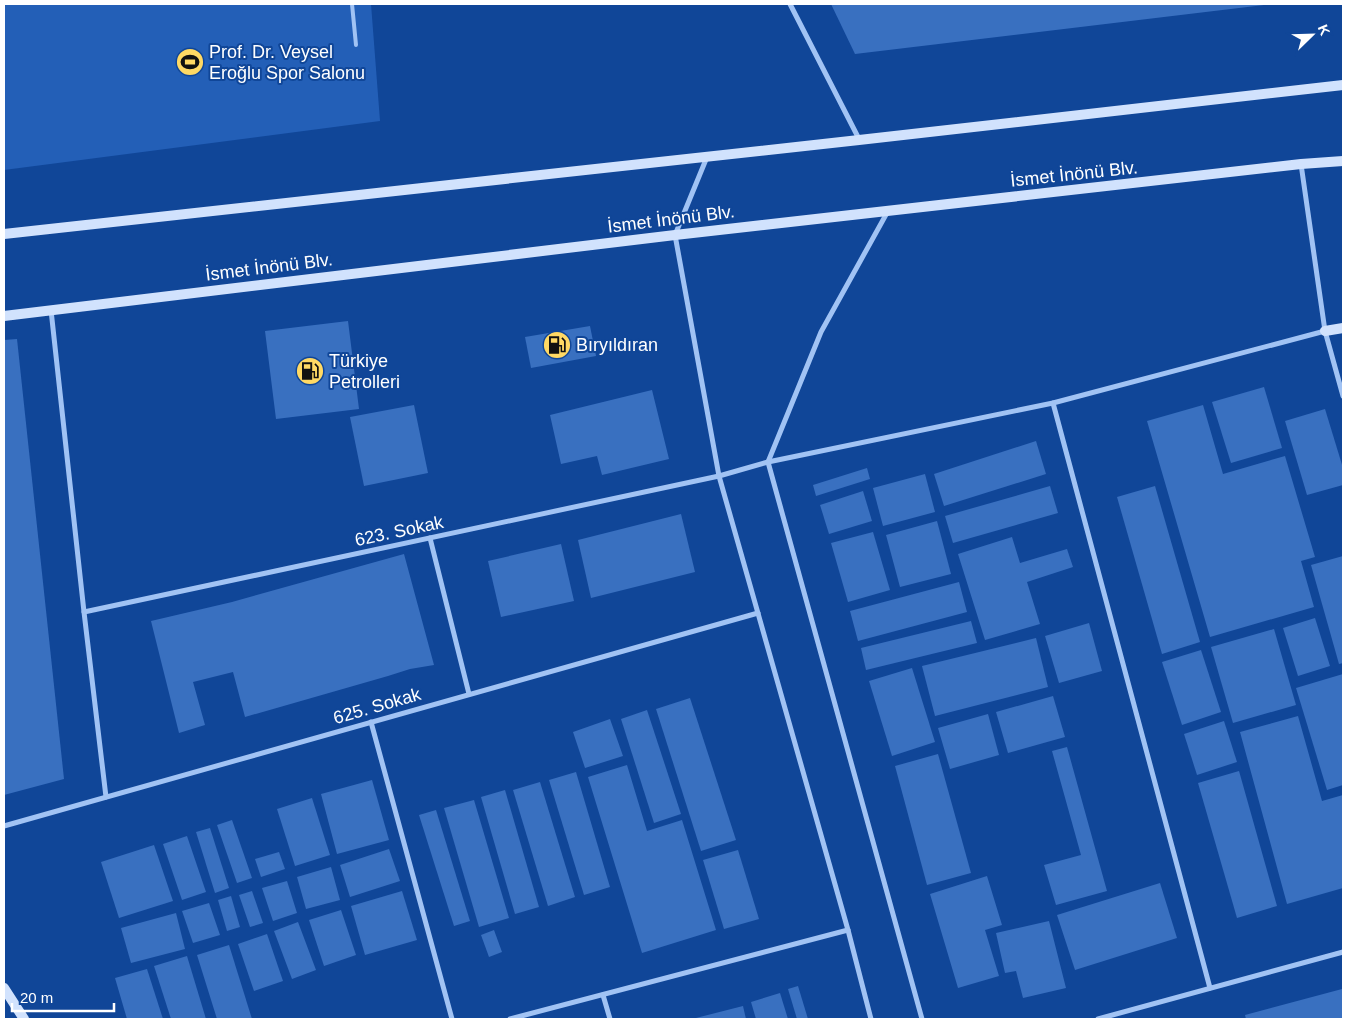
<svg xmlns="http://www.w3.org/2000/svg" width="1347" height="1023" viewBox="0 0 1347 1023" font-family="Helvetica,sans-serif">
<rect width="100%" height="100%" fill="#104698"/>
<!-- grass -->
<polygon fill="#235fb7" points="4,4 371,4 380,121 4,170"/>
<!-- building -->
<g fill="#3970c0">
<polygon points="831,4 1264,4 1264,5 855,54"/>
<polygon points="348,321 359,409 276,419 265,331"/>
<polygon points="590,326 596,356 531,368 525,337"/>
<polygon points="17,339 64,779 4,795 4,340"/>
<polygon points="1264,387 1282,448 1231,463 1212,402"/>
<polygon points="652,390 669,459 602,475 597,456 561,464 550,415"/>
<polygon points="414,405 428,473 364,486 350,417"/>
<polygon points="1203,405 1223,474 1285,456 1315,557 1301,561 1314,607 1210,637 1147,421"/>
<polygon points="1325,409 1343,468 1343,485 1307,495 1285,421"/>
<polygon points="1036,441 1046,474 944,506 934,474"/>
<polygon points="867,468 870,479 816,496 813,485"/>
<polygon points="925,474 935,512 883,526 873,488"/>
<polygon points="1050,486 1058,513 953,543 945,516"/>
<polygon points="1155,486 1200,642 1162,654 1117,497"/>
<polygon points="863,491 872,521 829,534 820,505"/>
<polygon points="681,514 695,572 591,598 578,540"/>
<polygon points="937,521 951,574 900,587 886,535"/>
<polygon points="873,532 890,590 848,602 831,543"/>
<polygon points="1012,537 1020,563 1067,549 1073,567 1027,582 1040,624 985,640 958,554"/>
<polygon points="561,544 574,601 501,617 488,561"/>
<polygon points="404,554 434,665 410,669 388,676 245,717 233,672 193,682 205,725 179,733 151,621 232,602"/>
<polygon points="1343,556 1343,663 1339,664 1311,565"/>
<polygon points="959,582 967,612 858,641 850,611"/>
<polygon points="1315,618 1330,666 1298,676 1283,628"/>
<polygon points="971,621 977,643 866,670 861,648"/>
<polygon points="1089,623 1102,671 1059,683 1045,636"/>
<polygon points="1274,629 1296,705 1233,723 1211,647"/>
<polygon points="1036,638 1048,687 935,716 922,666"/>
<polygon points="1201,650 1221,712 1182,725 1162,662"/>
<polygon points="912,668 935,742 892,756 869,681"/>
<polygon points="1343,674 1343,785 1327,790 1296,688"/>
<polygon points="1053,696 1065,737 1008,753 996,712"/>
<polygon points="690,698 736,840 701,851 656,709"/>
<polygon points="647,710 681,814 654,823 621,719"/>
<polygon points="988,714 999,755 950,769 938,728"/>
<polygon points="1298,716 1322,801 1343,795 1343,888 1287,904 1240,732"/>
<polygon points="610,719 623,756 585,768 573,732"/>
<polygon points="1224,721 1237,762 1197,775 1184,734"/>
<polygon points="1067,747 1107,891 1056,905 1044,865 1081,855 1052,751"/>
<polygon points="938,754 971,873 927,885 895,766"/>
<polygon points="627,765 647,831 682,820 716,930 642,953 588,777"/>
<polygon points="1239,771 1277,906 1237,918 1198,783"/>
<polygon points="576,772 610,887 584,895 549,780"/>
<polygon points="372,780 389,840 337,854 321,794"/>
<polygon points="540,782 575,897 548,906 513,790"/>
<polygon points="505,790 539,907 515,914 481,797"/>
<polygon points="312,798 330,855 295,866 277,809"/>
<polygon points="474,800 509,918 479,927 444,808"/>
<polygon points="436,810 470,921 454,926 419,815"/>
<polygon points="232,820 252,878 237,883 217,825"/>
<polygon points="210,828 229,888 215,893 196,832"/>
<polygon points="187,836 206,892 182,900 163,844"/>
<polygon points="154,845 173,901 119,918 101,862"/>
<polygon points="389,849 400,881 350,897 340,865"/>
<polygon points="738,850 759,919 724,929 703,860"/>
<polygon points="279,852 285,869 261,877 255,859"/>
<polygon points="331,867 340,900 306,909 297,877"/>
<polygon points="987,876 1002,925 985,930 999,976 958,988 930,894"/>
<polygon points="287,881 297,913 273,921 262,888"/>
<polygon points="1160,883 1177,938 1075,970 1057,915"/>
<polygon points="252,891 263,923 250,927 239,895"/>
<polygon points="402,891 417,940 365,955 351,906"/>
<polygon points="231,896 240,927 227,931 218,900"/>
<polygon points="209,903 220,935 193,943 182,911"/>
<polygon points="341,910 356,955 324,966 309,920"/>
<polygon points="176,913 185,949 131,963 121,928"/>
<polygon points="1049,921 1066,988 1023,998 1016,971 1005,973 996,933"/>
<polygon points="298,922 316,970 292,979 274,931"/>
<polygon points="494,930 502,952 489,957 481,935"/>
<polygon points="267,934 283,981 254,991 238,944"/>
<polygon points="229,945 252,1019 217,1019 197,955"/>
<polygon points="187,956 206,1019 171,1019 154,966"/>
<polygon points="147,969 163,1019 127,1019 115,978"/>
<polygon points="798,986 808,1019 797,1019 788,989"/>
<polygon points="1342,989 1343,995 1343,1019 1246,1019 1245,1015"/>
<polygon points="780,993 788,1019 756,1019 751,1002"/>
<polygon points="743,1006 746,1019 692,1019"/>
</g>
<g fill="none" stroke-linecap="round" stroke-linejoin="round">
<!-- lane -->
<polyline stroke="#a1c3f4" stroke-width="4" points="352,4 356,45"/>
<!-- street -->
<g stroke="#a1c3f4" stroke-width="5">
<polyline points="790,4 859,139"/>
<polyline points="707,157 675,235 719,476 848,930 871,1019"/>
<polyline points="1301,164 1325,331 1343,396"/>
<polyline points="888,211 821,332 768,462 922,1019"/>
<polyline points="51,310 84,612 106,797"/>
<polyline points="1053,403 1210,988"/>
<polyline points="430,538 469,694"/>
<polyline points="84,612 719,476 768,462 1053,403 1325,331"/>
<polyline points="371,722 452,1019"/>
<polyline points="4,826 758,613"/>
<polyline points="603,995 610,1019"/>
<polyline points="510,1019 848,930"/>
<polyline points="1098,1019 1343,952"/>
</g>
<!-- secondary -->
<g stroke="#d1e2fd" stroke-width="10">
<polyline points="4,234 859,140 1343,85"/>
<polyline points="4,316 675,235 1301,164 1343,161"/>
<polyline points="1325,331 1343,328"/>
<polyline points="4,988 24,1019"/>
</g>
</g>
<!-- icons -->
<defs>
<symbol id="stadium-disc" viewBox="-11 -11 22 22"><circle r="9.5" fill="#ffd964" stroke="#104698"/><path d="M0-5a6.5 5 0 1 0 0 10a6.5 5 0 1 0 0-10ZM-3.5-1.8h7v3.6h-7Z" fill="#111"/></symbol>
<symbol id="fuel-disc" viewBox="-11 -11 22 22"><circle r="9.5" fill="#ffd964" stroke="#104698"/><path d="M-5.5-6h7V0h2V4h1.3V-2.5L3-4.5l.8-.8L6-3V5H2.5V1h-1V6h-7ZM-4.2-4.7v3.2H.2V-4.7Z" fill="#111"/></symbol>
</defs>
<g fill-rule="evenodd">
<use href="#stadium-disc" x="174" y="46" width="32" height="32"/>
<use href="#fuel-disc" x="541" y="329" width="32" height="32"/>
<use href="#fuel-disc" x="294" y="355" width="32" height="32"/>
</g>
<g text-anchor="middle" stroke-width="4" stroke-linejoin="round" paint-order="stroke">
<!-- poi labels -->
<g font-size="18" fill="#fff" stroke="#104698" text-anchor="start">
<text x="209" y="58">Prof. Dr. Veysel<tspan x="209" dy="21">Eroğlu Spor Salonu</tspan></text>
<text x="576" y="351">Bıryıldıran</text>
<text x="329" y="367">Türkiye<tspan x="329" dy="21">Petrolleri</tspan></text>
</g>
<!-- street labels -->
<g font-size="18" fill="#fff" stroke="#104698">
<text transform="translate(1074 174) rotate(-6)" y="6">İsmet İnönü Blv.</text>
<text transform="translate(671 219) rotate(-7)" y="6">İsmet İnönü Blv.</text>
<text transform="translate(269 267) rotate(-7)" y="6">İsmet İnönü Blv.</text>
<text transform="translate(399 531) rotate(-12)" y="6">623. Sokak</text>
<text transform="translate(377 706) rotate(-16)" y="6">625. Sokak</text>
</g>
</g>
<!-- border -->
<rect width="1347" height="1023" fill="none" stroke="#ffffff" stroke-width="10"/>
<!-- north arrow -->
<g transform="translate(1312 35) rotate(67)" stroke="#104698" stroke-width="4" paint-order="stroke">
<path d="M0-4L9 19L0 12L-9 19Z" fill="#ffffff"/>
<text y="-8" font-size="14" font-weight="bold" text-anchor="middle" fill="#ffffff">K</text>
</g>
<!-- scale -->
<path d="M12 1003v8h102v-8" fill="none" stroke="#ffffff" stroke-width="2.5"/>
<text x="20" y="1003" font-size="15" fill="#ffffff" stroke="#104698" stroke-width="4" paint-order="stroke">20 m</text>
</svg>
